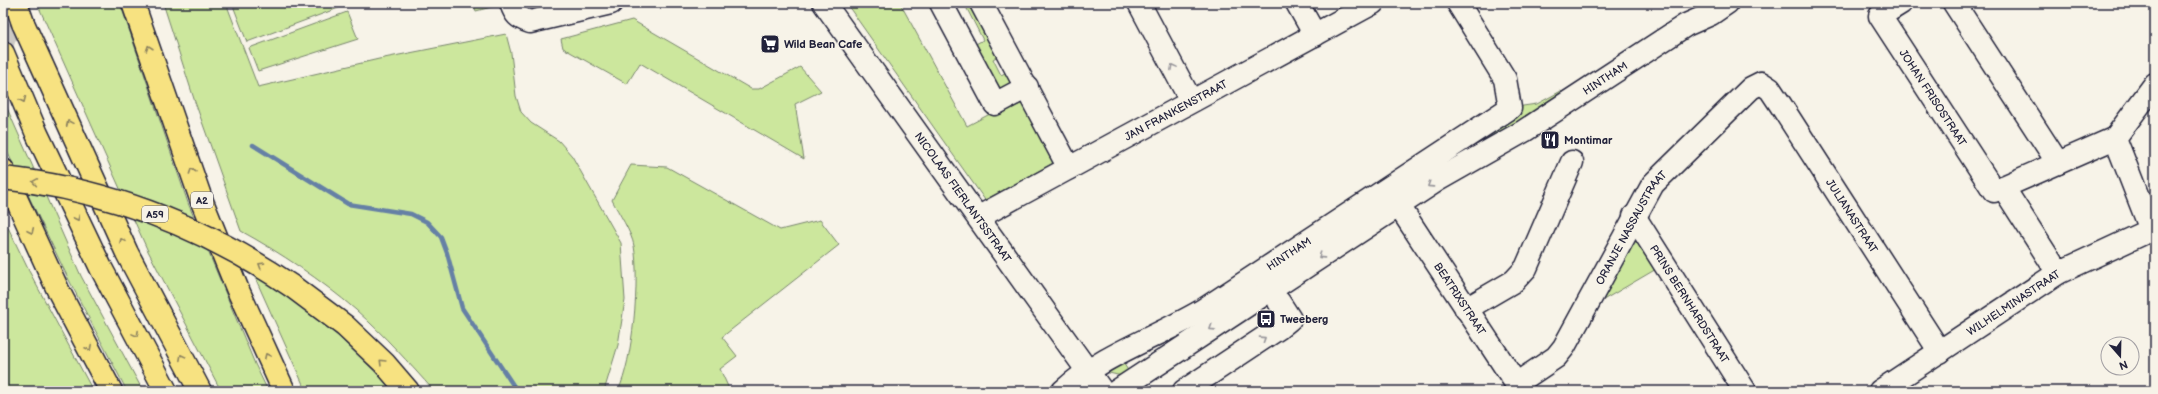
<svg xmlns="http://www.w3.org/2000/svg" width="2158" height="394" viewBox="0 0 2158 394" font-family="'Balsamiq Sans',sans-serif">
<rect width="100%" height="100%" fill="#f7f3e8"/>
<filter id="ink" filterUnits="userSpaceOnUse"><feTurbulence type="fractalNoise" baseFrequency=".025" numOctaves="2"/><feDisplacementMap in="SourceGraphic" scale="8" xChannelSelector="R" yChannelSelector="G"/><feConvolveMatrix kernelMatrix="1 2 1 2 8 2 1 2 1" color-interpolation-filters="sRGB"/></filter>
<g filter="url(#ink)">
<!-- green -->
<g fill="#cce79d" stroke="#77846c">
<polygon points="37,3 120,3 188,203 255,364 268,391 221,391 220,389 147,249"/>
<path d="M163,3H226L258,87L379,59L506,34L511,53L516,96L521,112L531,123L559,141L572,156L621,243L625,300L618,345L604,391H434C409,363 384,335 356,310C321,280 281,253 241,231L195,102Z"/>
<polygon points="232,3 339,3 341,7 247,42"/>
<polygon points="473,3 503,3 503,4 476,11"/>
<polygon points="846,3 900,3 967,126 1028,94 1062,158 985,200"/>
<polygon points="964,3 974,3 1001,54 993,59 1001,75 1011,70 1012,83 999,92 974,45 983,40"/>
<polygon points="347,12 358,39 258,71 249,48"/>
<polygon points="632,20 751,89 759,89 800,67 821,91 795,104 804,159 640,63 627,84 563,48 561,39"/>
<polygon points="1561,91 1563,95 1444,170 1442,159 1512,111 1523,106 1537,104"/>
<polygon points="3,99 81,276 143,391 127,391 70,282 3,143"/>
<path d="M631,165L667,167L780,230L820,220L839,245L722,337L737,356L720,369L730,391H618C633,361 640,279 634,246C632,233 618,212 612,200Z"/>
<polygon points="3,217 29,271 93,391 8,391 3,388"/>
<polygon points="1628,236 1640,239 1658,268 1593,306"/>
<polygon points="253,273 299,302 339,337 395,391 306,391"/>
<polygon points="1120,358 1131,375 1122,376 1109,373 1107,369"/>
</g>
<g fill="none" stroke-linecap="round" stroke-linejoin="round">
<!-- stream -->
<polyline stroke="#6580a5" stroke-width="4.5" points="253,145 348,204 411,214 427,222 441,237 447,253 462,308 517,391"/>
<!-- highway-tunnel -->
<polyline stroke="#ccc9c5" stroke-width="22" stroke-dasharray="22 11" stroke-linecap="butt" points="3,44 16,3"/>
<defs>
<g id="minor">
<path d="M511,3C515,15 518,18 530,22L611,3"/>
<path id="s1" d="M824,3L1102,391"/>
<polyline points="941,3 995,104 1027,87"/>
<polyline points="981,3 1069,168"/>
<polyline points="1139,3 1191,101"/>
<polyline points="1297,3 1315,35"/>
<path id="s2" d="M1901,3L1880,16L1994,191L2115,138"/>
<polyline points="1954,3 2058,163"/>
<polyline points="2003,187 2058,273"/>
<path id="s3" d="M1399,206L1521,391"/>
<path id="s4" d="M1634,216L1745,391"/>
<path id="s5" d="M979,217L1373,3"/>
<polyline points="2151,230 2115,138 2155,84"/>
<polyline points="1466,309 1514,281 1526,268 1572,162"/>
<path id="s6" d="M1516,384L1556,357L1564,347L1653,184L1751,88L1761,83L1770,89L1780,104L1940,352"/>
<path id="s7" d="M1063,391C1103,354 1156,338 1203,310L1510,108L1505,79L1458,3"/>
<path id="s8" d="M1117,391L1436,181L1524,131L1686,25L1711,14L1727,3"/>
<polyline points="1184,391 1279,328 1290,319 1279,302"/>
<path id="s9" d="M1880,391L2058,273L2155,228"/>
</g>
<g id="highway">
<polyline points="133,3 201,199 237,288 284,391"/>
<polyline points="23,23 127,253 200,391"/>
<polyline points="3,53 37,134 101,268 166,391"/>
<polyline points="3,170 58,290 111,391"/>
<polyline points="293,287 345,326 384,363 408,391"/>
</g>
</defs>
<!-- minor casing -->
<use href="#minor" stroke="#22223b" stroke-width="25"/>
<!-- highway casing -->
<use href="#highway" stroke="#22223b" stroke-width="25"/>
<!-- minor -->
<use href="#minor" stroke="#f7f3e8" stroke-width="22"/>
<!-- highway -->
<use href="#highway" stroke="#f7e281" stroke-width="22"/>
<defs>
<g id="highway-bridge">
<polyline points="16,3 23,23"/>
<path d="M3,178C108,189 206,228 293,287"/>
</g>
</defs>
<!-- highway-bridge casing -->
<use href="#highway-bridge" stroke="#22223b" stroke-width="25" stroke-linecap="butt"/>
<!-- highway-bridge -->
<use href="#highway-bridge" stroke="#f7e281" stroke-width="22"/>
</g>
<!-- one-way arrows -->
<defs><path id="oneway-chevron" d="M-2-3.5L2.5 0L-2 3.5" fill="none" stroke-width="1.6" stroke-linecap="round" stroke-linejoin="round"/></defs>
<g stroke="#8c825e">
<use href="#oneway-chevron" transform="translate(149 48) rotate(-109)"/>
<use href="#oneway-chevron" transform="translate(23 100) rotate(67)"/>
<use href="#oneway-chevron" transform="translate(69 123) rotate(-114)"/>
<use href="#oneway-chevron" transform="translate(192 171) rotate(-109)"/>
<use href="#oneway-chevron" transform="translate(35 182) rotate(-171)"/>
<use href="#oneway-chevron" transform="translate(77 218) rotate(65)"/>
<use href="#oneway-chevron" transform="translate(31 231) rotate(65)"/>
<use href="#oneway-chevron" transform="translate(122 241) rotate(-114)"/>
<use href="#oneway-chevron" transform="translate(261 265) rotate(-148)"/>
<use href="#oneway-chevron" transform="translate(136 334) rotate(62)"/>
<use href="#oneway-chevron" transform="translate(89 348) rotate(63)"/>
<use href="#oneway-chevron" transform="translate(267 356) rotate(-115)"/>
<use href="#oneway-chevron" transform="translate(182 357) rotate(-118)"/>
<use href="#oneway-chevron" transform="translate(382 362) rotate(-135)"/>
</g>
<g stroke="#97959a">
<use href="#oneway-chevron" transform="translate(1173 67) rotate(-118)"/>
<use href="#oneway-chevron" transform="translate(1430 185) rotate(147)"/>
<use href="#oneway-chevron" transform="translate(1321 256) rotate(147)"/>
<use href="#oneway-chevron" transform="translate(1212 328) rotate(147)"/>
<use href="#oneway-chevron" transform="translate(1263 339) rotate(-33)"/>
</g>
</g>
<!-- icons -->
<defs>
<symbol id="supermarket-square" viewBox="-11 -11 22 22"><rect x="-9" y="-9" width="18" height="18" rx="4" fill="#22223b" stroke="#f7f3e8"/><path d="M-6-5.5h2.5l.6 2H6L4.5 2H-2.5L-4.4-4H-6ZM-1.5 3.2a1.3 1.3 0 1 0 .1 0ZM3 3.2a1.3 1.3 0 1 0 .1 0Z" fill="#fff"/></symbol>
<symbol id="restaurant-square" viewBox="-11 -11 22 22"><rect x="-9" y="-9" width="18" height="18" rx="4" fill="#22223b" stroke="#f7f3e8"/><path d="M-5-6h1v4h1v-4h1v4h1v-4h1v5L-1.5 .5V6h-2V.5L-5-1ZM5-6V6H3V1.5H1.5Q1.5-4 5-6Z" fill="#fff"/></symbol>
<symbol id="bus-square" viewBox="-11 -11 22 22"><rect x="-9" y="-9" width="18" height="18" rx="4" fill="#22223b" stroke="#f7f3e8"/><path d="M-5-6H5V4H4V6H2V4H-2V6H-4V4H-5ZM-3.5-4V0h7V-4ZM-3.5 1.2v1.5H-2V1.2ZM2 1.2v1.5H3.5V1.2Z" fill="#fff"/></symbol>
</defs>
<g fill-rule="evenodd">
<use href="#supermarket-square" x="759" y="33" width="22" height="22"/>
<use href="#restaurant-square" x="1539" y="129" width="22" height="22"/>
<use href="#bus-square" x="1255" y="308" width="22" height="22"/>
</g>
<g text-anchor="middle" stroke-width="3" stroke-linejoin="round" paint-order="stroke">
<!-- shield labels -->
<g fill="#f7f3e8" stroke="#62616f" stroke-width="1">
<rect x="191" y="192" width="22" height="16" rx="3"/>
<rect x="142" y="206" width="26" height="16" rx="3"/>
</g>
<g font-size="10" font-weight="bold" fill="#22223b">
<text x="202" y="204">A2</text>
<text x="155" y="218">A59</text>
</g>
<!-- poi labels -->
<g font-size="11" font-weight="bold" fill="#22223b" stroke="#f7f3e8" text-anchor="start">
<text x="784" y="48">Wild Bean Cafe</text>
<text x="1564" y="144">Montimar</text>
<text x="1280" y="323">Tweeberg</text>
</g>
<!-- street labels -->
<g font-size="11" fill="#22223b" stroke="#f7f3e8">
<text dy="4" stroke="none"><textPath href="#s8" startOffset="580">HINTHAM</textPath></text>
<text dy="4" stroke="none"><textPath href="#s2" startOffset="122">JOHAN FRISOSTRAAT</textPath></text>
<text dy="4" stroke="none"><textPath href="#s5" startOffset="224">JAN FRANKENSTRAAT</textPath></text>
<text dy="4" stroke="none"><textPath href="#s1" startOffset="239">NICOLAAS FIERLANTSSTRAAT</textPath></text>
<text dy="4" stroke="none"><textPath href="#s6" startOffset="557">JULIANASTRAAT</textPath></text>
<text dy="4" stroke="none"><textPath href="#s6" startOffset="198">ORANJE NASSAUSTRAAT</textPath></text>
<text dy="4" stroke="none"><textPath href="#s7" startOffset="265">HINTHAM</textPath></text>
<text dy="4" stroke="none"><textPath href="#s3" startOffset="111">BEATRIXSTRAAT</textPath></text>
<text dy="4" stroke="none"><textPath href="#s9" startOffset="160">WILHELMINASTRAAT</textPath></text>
<text dy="4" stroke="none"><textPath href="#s4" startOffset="104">PRINS BERNHARDSTRAAT</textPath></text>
</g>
</g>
<!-- margin -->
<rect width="2158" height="394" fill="none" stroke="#f7f3e8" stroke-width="16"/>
<rect x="8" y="8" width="2142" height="378" fill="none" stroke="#22223b" stroke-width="1.5" filter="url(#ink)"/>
<!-- north arrow -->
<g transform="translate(2120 356) rotate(160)"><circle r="19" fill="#f7f3e8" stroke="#a29fa3"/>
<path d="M0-3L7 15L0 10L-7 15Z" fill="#22223b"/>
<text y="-6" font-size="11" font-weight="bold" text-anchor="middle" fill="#22223b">N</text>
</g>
</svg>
